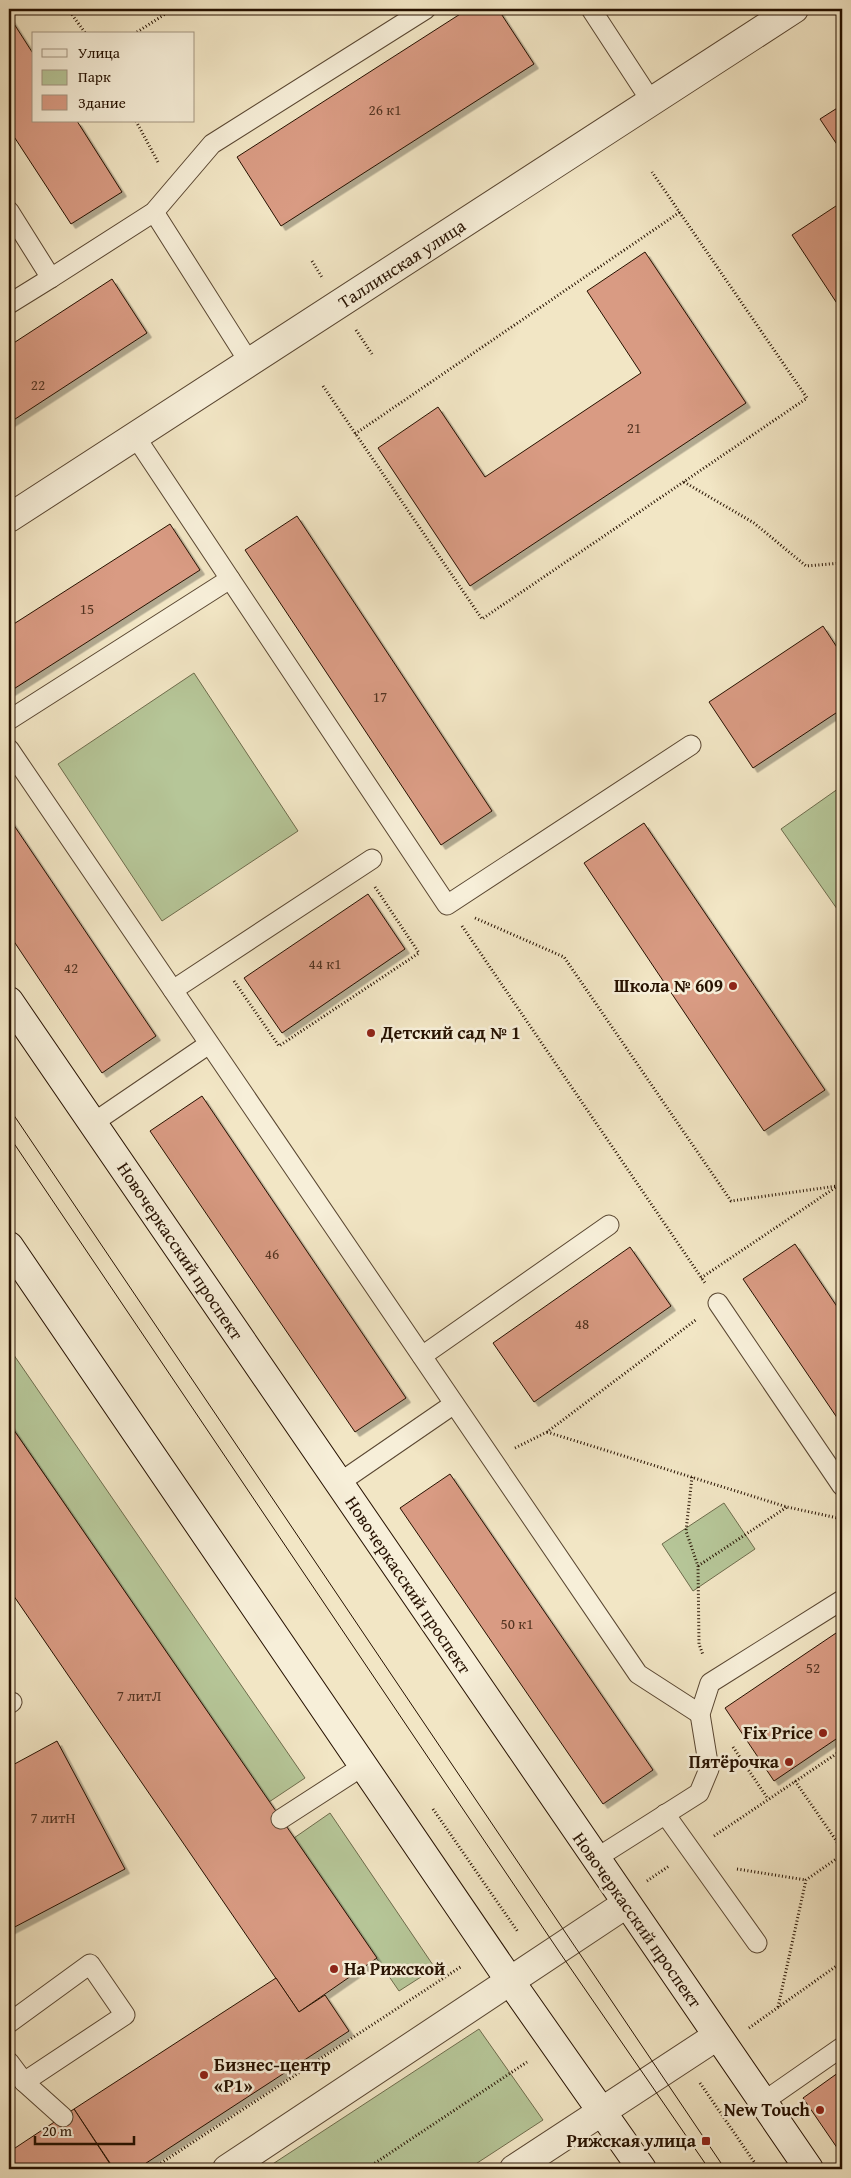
<svg xmlns="http://www.w3.org/2000/svg" width="851" height="2178" viewBox="0 0 851 2178" font-family="'Gentium Book Plus',serif">
<defs>
<filter id="shadow"><feDropShadow dx="4.5" dy="4.5" stdDeviation="0" flood-color="#0004"/></filter>
</defs>
<rect width="100%" height="100%" fill="#f2e6c5"/>
<filter id="stains"><feTurbulence type="fractalNoise" baseFrequency=".004" numOctaves="4"/><feColorMatrix values="0 0 0 0 .2 0 0 0 0 .09 0 0 0 0 .02 0 0 0 .5 -.17"/></filter>
<radialGradient id="worn" r=".72"><stop offset=".6" stop-color="#630" stop-opacity="0"/><stop offset="1" stop-color="#630" stop-opacity=".3"/></radialGradient>
<!-- green -->
<g fill="#b6c698" stroke="#6e6c4c">
<polygon points="194,673 298,831 162,921 58,764"/>
<polygon points="842,786 842,916 781,829"/>
<polygon points="9,1348 305,1778 269,1802 9,1423"/>
<polygon points="724,1503 755,1549 693,1591 662,1544"/>
<polygon points="330,1813 435,1968 399,1991 294,1838"/>
<polygon points="479,2029 543,2120 468,2169 265,2169"/>
</g>
<!-- building -->
<g fill="#d99b83" stroke="#261100" filter="url(#shadow)">
<polygon points="468,9 498,9 534,64 281,226 237,157"/>
<polygon points="9,16 34,55 34,121 77,121 122,192 71,224 9,129"/>
<polygon points="842,105 842,152 820,119"/>
<polygon points="842,202 842,311 792,235"/>
<polygon points="645,252 746,403 470,586 378,448 438,407 485,477 641,373 587,291"/>
<polygon points="112,279 147,333 9,423 9,346"/>
<polygon points="297,516 492,811 441,845 245,550"/>
<polygon points="170,524 200,570 9,692 9,627"/>
<polygon points="823,626 842,655 842,709 753,768 709,702"/>
<polygon points="9,818 156,1036 102,1073 9,934"/>
<polygon points="644,823 825,1090 764,1131 584,863"/>
<polygon points="368,894 405,949 282,1033 244,978"/>
<polygon points="202,1096 406,1398 355,1432 150,1131"/>
<polygon points="795,1244 842,1314 842,1425 743,1279"/>
<polygon points="630,1247 671,1306 534,1402 493,1343"/>
<polygon points="9,1423 377,1958 299,2012 9,1589"/>
<polygon points="450,1474 653,1770 603,1804 400,1508"/>
<polygon points="842,1629 842,1735 774,1781 725,1708"/>
<polygon points="57,1741 125,1869 9,1930 9,1767"/>
<polygon points="276,1978 299,2012 325,1995 349,2031 137,2169 114,2169 74,2109"/>
<polygon points="842,2070 842,2155 803,2098"/>
<polygon points="74,2109 112,2167 108,2169 9,2169 9,2152"/>
</g>
<g fill="none" stroke-linecap="round" stroke-linejoin="round">
<defs>
<g id="service">
<polyline points="591,9 651,101"/>
<polyline points="9,211 51,278 154,212 212,144 426,9"/>
<polyline points="154,212 249,362"/>
<polyline points="9,304 51,278"/>
<polyline points="135,436 447,905 691,745"/>
<polyline points="9,720 230,579"/>
<polyline points="9,749 638,1674 700,1714"/>
<polyline points="173,990 372,859"/>
<polyline points="93,1123 209,1044"/>
<polyline points="718,1303 842,1486"/>
<polyline points="422,1356 609,1225"/>
<polyline points="339,1483 454,1404"/>
<polyline points="9,1704 12,1702"/>
<polyline points="665,1814 757,1943"/>
<polyline points="281,1819 363,1766"/>
<polyline points="595,1859 699,1793 709,1769 700,1714 710,1683 842,1600"/>
<polyline points="9,2023 90,1964 125,2015 24,2082"/>
<polyline points="9,2062 24,2082 63,2117"/>
<polyline points="763,2102 842,2047"/>
</g>
<g id="minor">
<polyline points="227,2169 626,1904"/>
<polyline points="514,2169 717,2036"/>
</g>
<polyline id="tertiary" points="9,518 794,9"/>
<g id="secondary">
<polyline points="9,1001 809,2169"/>
<polyline points="9,1246 510,1981 642,2169"/>
</g>
</defs>
<!-- service casing -->
<use href="#service" stroke="#594631" stroke-width="21"/>
<!-- minor casing -->
<use href="#minor" stroke="#594631" stroke-width="30"/>
<!-- tertiary casing -->
<use href="#tertiary" stroke="#594631" stroke-width="30"/>
<!-- secondary casing -->
<use href="#secondary" stroke="#261100" stroke-width="30"/>
<!-- path -->
<g stroke="#261100" stroke-width="3" stroke-dasharray="1 2.5" stroke-linecap="butt">
<polyline points="68,9 86,34"/>
<polyline points="134,34 173,9"/>
<polyline points="136,121 159,164"/>
<polyline points="312,261 323,279"/>
<polyline points="356,330 372,354"/>
<polyline points="323,386 482,619 807,398 652,172"/>
<polyline points="355,434 680,212"/>
<polyline points="684,482 754,523 806,566 842,563"/>
<polyline points="475,918 564,957 731,1201 837,1186"/>
<polyline points="462,926 705,1283"/>
<polyline points="234,981 279,1046 419,953 375,887"/>
<polyline points="701,1278 842,1183"/>
<polyline points="547,1432 787,1507 842,1519"/>
<polyline points="515,1448 547,1432 697,1319"/>
<polyline points="692,1477 686,1531 698,1566 699,1644 703,1655"/>
<polyline points="698,1566 787,1507"/>
<polyline points="733,1747 768,1799"/>
<polyline points="795,1781 842,1849"/>
<polyline points="433,1809 518,1932"/>
<polyline points="714,1836 842,1750"/>
<polyline points="737,1869 806,1880"/>
<polyline points="647,1881 669,1866"/>
<polyline points="778,2007 806,1880 842,1855"/>
<polyline points="749,2028 842,1962"/>
<polyline points="700,2083 759,2169"/>
<polyline points="152,2169 462,1966"/>
<polyline points="366,2169 527,2062"/>
</g>
<!-- service -->
<use href="#service" stroke="#f7efd9" stroke-width="19"/>
<!-- minor -->
<use href="#minor" stroke="#f7efd9" stroke-width="28"/>
<!-- tertiary -->
<use href="#tertiary" stroke="#f7efd9" stroke-width="28"/>
<!-- secondary -->
<use href="#secondary" stroke="#f7efd9" stroke-width="28"/>
<!-- tram -->
<g stroke="#261100" stroke-width="1">
<polyline points="9,1108 725,2169"/>
<polyline points="9,1136 558,1950 709,2169"/>
</g>
</g>
<!-- markers -->
<g fill="#8f2418" stroke="#f7efd9" stroke-width="2">
<circle cx="733" cy="986" r="5"/>
<circle cx="371" cy="1033" r="5"/>
<circle cx="823" cy="1733" r="5"/>
<circle cx="789" cy="1762" r="5"/>
<circle cx="334" cy="1969" r="5"/>
<circle cx="204" cy="2075" r="5"/>
<circle cx="820" cy="2110" r="5"/>
<rect x="701" y="2136" width="10" height="10" rx="2.5"/>
</g>
<g text-anchor="middle" stroke-width="5" stroke-linejoin="round" paint-order="stroke">
<!-- number labels -->
<g font-size="15" fill="#533421">
<text x="385" y="115">26 к1</text>
<text x="38" y="390">22</text>
<text x="634" y="433">21</text>
<text x="87" y="614">15</text>
<text x="380" y="702">17</text>
<text x="325" y="969">44 к1</text>
<text x="71" y="973">42</text>
<text x="272" y="1259">46</text>
<text x="582" y="1329">48</text>
<text x="517" y="1629">50 к1</text>
<text x="813" y="1673">52</text>
<text x="139" y="1701">7 литЛ</text>
<text x="53" y="1823">7 литН</text>
</g>
<!-- street labels -->
<g font-size="18" fill="#261100" stroke="#f7efd9">
<text transform="translate(402 264) rotate(-33)" y="6">Таллинская улица</text>
<text transform="translate(180 1251) rotate(56)" y="6">Новочеркасский проспект</text>
<text transform="translate(408 1585) rotate(56)" y="6">Новочеркасский проспект</text>
<text transform="translate(637 1920) rotate(55)" y="6">Новочеркасский проспект</text>
</g>
<!-- poi labels -->
<g font-size="18" font-weight="bold" fill="#261100" stroke="#f7efd9" text-anchor="end">
<text x="723" y="992">Школа № 609</text>
<text x="381" y="1039" text-anchor="start">Детский сад № 1</text>
<text x="813" y="1739">Fix Price</text>
<text x="779" y="1768">Пятёрочка</text>
<text x="344" y="1975" text-anchor="start">На Рижской</text>
<text x="214" y="2071" text-anchor="start">Бизнес-центр<tspan x="214" dy="21">«Р1»</tspan></text>
<text x="810" y="2116">New Touch</text>
<text x="696" y="2147">Рижская улица</text>
</g>
</g>
<!-- margin -->
<rect width="851" height="2178" fill="none" stroke="#f2e6c5" stroke-width="30"/>
<rect x="10" y="10" width="831" height="2158" fill="none" stroke="#261100" stroke-width="2.5"/>
<rect x="15" y="15" width="821" height="2148" fill="none" stroke="#261100"/>
<!-- legend -->
<rect x="32" y="32" width="162" height="90" fill="#f7efd9" stroke="#a39682"/>
<rect x="42" y="49" width="25" height="8" fill="#f7efd9" stroke="#a39682"/>
<text x="78" y="58" font-size="15" fill="#261100">Улица</text>
<rect x="42" y="70" width="25" height="15" fill="#b6c698" stroke="#a39682"/>
<text x="78" y="82" font-size="15" fill="#261100">Парк</text>
<rect x="42" y="95" width="25" height="15" fill="#d99b83" stroke="#a39682"/>
<text x="78" y="108" font-size="15" fill="#261100">Здание</text>
<!-- scale -->
<path d="M35 2136v8h99v-8" fill="none" stroke="#261100" stroke-width="2.5"/>
<text x="42" y="2136" font-size="15" fill="#261100" stroke="#f7efd9" stroke-width="4" paint-order="stroke">20 m</text>
<rect width="100%" height="100%" filter="url(#stains)"/>
<rect width="100%" height="100%" fill="url(#worn)"/>
</svg>
